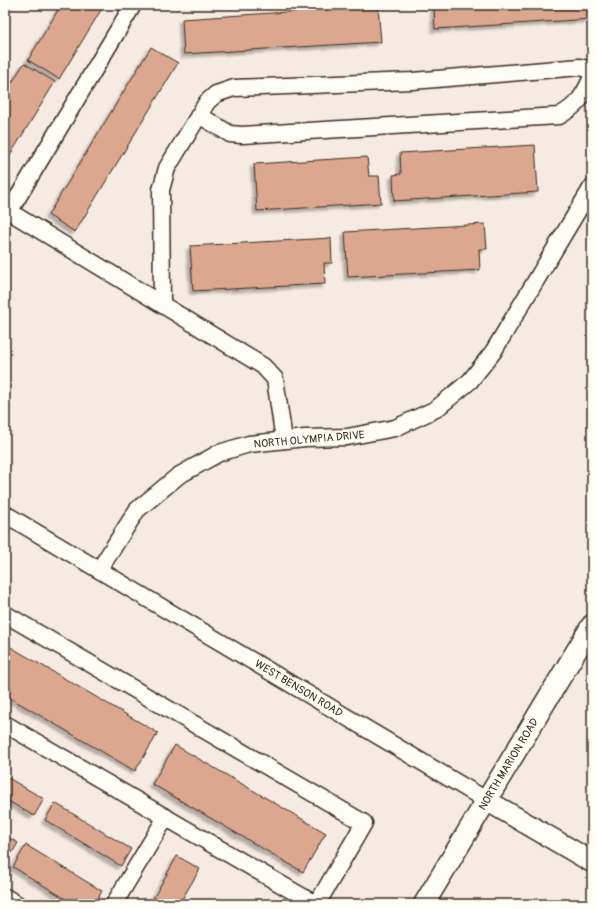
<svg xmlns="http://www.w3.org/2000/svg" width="597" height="909" viewBox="0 0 597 909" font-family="Pangolin,sans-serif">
<defs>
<filter id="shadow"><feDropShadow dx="-3.5" dy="3.5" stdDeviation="1" flood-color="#0004"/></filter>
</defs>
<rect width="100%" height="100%" fill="#f6ebe2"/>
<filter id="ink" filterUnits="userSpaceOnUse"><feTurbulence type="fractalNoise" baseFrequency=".025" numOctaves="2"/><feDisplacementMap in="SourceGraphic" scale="8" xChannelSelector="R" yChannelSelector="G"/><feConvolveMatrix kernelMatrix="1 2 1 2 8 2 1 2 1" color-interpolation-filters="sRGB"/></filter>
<g filter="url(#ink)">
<!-- building -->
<g fill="#dba78f" stroke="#3b2a1e" filter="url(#shadow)">
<polygon points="61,5 104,5 59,79 28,60"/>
<polygon points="434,5 592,5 592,19 435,29"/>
<polygon points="378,6 381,42 184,54 182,19"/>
<polygon points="151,47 178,63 75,232 48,215"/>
<polygon points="24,63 55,82 5,163 5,94"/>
<polygon points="535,145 538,192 394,201 393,175 401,174 400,153"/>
<polygon points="367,157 369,176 379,176 381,203 257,211 254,164"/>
<polygon points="485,224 487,249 479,249 480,270 348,277 345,232"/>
<polygon points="331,238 332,263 324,263 325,284 193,291 190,246"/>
<polygon points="7,645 158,733 135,771 5,695 5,649"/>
<polygon points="175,745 326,833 303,872 152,784"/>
<polygon points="5,776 44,799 34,816 5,799"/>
<polygon points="55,803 131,849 121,866 45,820"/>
<polygon points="5,835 18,843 5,864"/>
<polygon points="26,845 102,891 95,904 74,904 13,867"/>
<polygon points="177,856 200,869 179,904 150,904"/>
</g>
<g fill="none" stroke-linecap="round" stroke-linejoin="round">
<defs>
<g id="minor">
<path d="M199,115L230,134L242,135L559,116C578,105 583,97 592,77"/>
<polyline points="5,209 263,366 275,379 284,440"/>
<polyline points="9,212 133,5"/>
<polyline points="162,304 161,190 167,168 207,102 216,94 234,88 412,81 580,67 592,71"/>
<polyline points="5,514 486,800"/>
<polyline points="99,570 137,510 178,476 219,453 249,444 305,438 347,437 395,428 436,409 470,381 493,352 592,187"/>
<polyline points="5,614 364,823 317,904"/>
<polyline points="5,724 315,904"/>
<polyline points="5,897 17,904"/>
<polyline points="114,904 166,817"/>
</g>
<g id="major">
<polyline points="486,800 592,862"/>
<polyline points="424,904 592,625"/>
</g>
</defs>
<!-- minor casing -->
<use href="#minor" stroke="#3b2a1e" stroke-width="19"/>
<!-- major casing -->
<use href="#major" stroke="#3b2a1e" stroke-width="23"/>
<!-- minor -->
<use href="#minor" stroke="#fdfcf7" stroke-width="16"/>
<!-- major -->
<use href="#major" stroke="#fdfcf7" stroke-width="20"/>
</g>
</g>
<g text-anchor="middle" stroke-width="3" stroke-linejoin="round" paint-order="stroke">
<!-- street labels -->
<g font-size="11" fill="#3b2a1e" stroke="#fdfcf7">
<text transform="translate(309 439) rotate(-5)" y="4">NORTH OLYMPIA DRIVE</text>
<text transform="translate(299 688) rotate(31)" y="4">WEST BENSON ROAD</text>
<text transform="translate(508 764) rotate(-59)" y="4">NORTH MARION ROAD</text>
</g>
</g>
<!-- margin -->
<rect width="597" height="909" fill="none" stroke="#fdfcf7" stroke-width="20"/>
<rect x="10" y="10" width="577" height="889" fill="none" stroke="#3b2a1e" stroke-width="1.5" filter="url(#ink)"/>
</svg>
